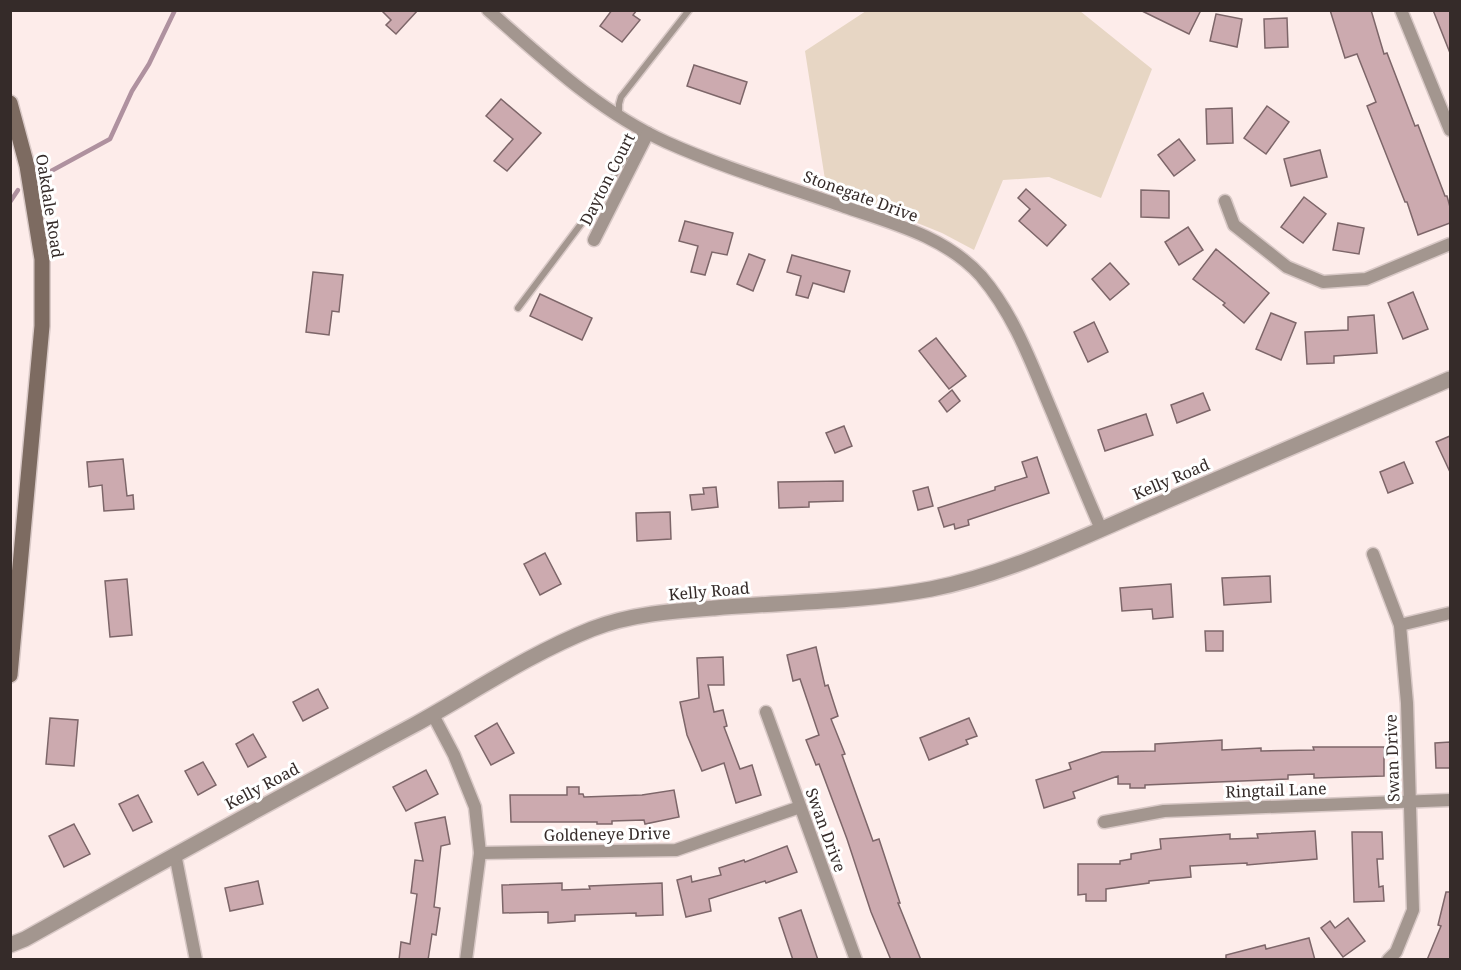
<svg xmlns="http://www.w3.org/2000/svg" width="1461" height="970" viewBox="0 0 1461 970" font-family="'Noto Serif',serif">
<rect width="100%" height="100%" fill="#fdecea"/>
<!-- green -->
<polygon fill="#e7d6c4" points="866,11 1080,11 1152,69 1101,198 1049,177 1003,180 974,250 942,233 826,186 805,51"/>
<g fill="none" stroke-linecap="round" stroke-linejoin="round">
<!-- stream -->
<g stroke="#af919f" stroke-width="4.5">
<polyline points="42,176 110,139 132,91 149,64 175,10"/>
<polyline points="10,202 18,190"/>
</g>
</g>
<!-- building -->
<g fill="#ccaaaf" stroke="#7d6669" stroke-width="1.5">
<polygon points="381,10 418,10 396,34 386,25 391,20"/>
<polygon points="612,10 637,10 633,15 640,20 622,42 600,26"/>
<polygon points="1140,10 1201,10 1189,34"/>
<polygon points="1330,10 1371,10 1384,54 1387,53 1415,126 1418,125 1445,196 1447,196 1450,207 1450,223 1418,235 1407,202 1405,202 1367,106 1376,102 1357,54 1345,58"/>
<polygon points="1433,10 1450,10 1450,53"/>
<polygon points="1216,14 1242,19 1237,47 1210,41"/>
<polygon points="1287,18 1288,47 1265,48 1264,19"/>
<polygon points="694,65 747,82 740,104 687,86"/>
<polygon points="501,99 541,133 507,171 494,161 513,139 486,116"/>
<polygon points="1267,106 1289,122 1266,154 1244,138"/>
<polygon points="1232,108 1233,143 1207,144 1206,109"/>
<polygon points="1179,139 1195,160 1174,176 1158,155"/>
<polygon points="1320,150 1327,177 1291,186 1284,159"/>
<polygon points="1026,189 1066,225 1047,246 1019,221 1030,209 1018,198"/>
<polygon points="1141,190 1169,191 1169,218 1141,217"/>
<polygon points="1304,197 1326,214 1303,243 1281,227"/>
<polygon points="685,221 733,233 727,255 712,252 705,275 691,272 698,246 679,241"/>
<polygon points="1338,223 1364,228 1359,254 1333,250"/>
<polygon points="1188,227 1203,250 1179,265 1165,242"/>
<polygon points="1216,249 1269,293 1244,323 1223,305 1225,303 1193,279"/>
<polygon points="749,254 765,260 753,291 737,284"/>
<polygon points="792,255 850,271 844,292 813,283 808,298 796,295 801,276 787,272"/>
<polygon points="1110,263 1129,284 1110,300 1092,279"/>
<polygon points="313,272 343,275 339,312 332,311 329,335 306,332"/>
<polygon points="1413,292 1428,329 1403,339 1388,303"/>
<polygon points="540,294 592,318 582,340 530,316"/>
<polygon points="1271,313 1296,323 1281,360 1256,349"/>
<polygon points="1374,315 1377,353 1334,356 1334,363 1307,364 1305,332 1348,330 1348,317"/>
<polygon points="1094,322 1108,352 1088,362 1074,332"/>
<polygon points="936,338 966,376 949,389 919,351"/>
<polygon points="952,390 960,401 947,412 939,401"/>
<polygon points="1203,393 1210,410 1177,423 1171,405"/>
<polygon points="1146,414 1153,435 1105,451 1098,430"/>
<polygon points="844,426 852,446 835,453 826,433"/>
<polygon points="1450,436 1450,472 1436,442"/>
<polygon points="1037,457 1049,493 968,520 969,525 955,529 954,524 944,527 938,508 995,490 995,487 1027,477 1022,462"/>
<polygon points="123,459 127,496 133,495 134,509 104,511 102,485 89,487 87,462"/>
<polygon points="1404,462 1413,483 1388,493 1380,472"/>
<polygon points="843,481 843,501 809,502 809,507 779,508 778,482"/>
<polygon points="716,487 718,507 692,510 690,495 704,494 703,488"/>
<polygon points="928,487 933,506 918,510 913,491"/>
<polygon points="670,512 671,539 637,541 636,513"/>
<polygon points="545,553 561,584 540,595 524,564"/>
<polygon points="1270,576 1271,602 1224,605 1222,578"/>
<polygon points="127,579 132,635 110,637 105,581"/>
<polygon points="1171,584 1173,617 1153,619 1152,609 1122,611 1120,588"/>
<polygon points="1205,631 1223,631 1223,651 1206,651"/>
<polygon points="816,647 825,686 828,685 838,716 831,719 845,754 842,755 873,841 879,839 900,903 898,903 921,960 891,960 871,912 847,839 819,764 816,765 806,740 819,735 800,679 793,681 787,655"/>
<polygon points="723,657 724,685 708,685 714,712 723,710 727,726 724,727 740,769 752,765 761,795 736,803 724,763 702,771 687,735 680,702 699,698 697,658"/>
<polygon points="318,689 328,708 303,721 293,702"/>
<polygon points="50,718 78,720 74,766 46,764"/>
<polygon points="969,718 977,736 966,740 968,744 929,760 920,738"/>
<polygon points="497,723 514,753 491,765 475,736"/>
<polygon points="253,734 266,757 248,767 236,744"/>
<polygon points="1222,740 1222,750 1261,748 1261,751 1314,750 1313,747 1384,747 1384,776 1314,778 1314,774 1288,775 1288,779 1145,785 1145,788 1130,788 1130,784 1118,784 1118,776 1073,792 1075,798 1044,808 1036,780 1071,769 1069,763 1102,752 1155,751 1155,744"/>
<polygon points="1450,742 1450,768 1436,768 1435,743"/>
<polygon points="203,762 216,785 198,795 185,771"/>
<polygon points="426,770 438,794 406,811 393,787"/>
<polygon points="567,787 579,787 579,794 583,794 584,797 642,795 674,790 679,817 645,824 644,820 612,821 612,824 597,824 597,822 511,822 510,795 567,795"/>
<polygon points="138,795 152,822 133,831 119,804"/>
<polygon points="445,817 450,844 441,846 434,907 440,908 436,935 432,934 428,960 399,960 401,942 410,944 417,894 411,893 415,860 423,861 415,823"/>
<polygon points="74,824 90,854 64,867 49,836"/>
<polygon points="1315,831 1317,859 1247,865 1247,863 1190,866 1191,877 1149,881 1149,883 1106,889 1106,901 1086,901 1086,894 1078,895 1078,864 1120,864 1120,861 1131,859 1131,854 1161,849 1160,839 1230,834 1230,839 1258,838 1257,834"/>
<polygon points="1352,832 1382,832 1383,859 1377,859 1379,887 1383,886 1384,901 1354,902"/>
<polygon points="787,846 797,872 766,883 765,881 709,899 711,911 686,917 677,880 691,876 692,882 721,875 719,868 744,860 745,862"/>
<polygon points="258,881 263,904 230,911 225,888"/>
<polygon points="562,883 562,890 590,889 589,886 662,883 663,915 636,916 636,913 575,915 575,921 548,923 548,912 503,913 502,885"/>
<polygon points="1446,892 1450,892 1450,960 1427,960 1441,926 1438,925"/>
<polygon points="801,910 818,960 793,960 779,918"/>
<polygon points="1348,918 1365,941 1343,957 1321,928 1330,921 1335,928"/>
<polygon points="1309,938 1315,960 1226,960 1226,955 1265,945 1266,949"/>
</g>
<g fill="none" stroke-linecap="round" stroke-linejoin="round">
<defs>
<g id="service">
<polyline points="619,116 619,104 621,97 689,10"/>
<polyline points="518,308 596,204 643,130"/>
</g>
<g id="minor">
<path d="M488,10C544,59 598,111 666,142C724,168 785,186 845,207C892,223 946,237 981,276C1015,316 1032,365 1052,412C1068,451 1084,490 1101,529"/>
<polyline points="1401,10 1450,130"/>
<polyline points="1225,201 1234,225 1287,267 1323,282 1366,279 1450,244"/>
<polyline points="594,240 648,133"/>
<polyline points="1373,554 1400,625 1407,703 1413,910 1396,952 1388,960"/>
<polyline points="1400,625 1450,613"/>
<polyline points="766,712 856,960"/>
<polyline points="433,715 454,755 475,807 480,853 466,960"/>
<polyline points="1104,822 1164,811 1450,800"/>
<polyline points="480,853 676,850 800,807"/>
<polyline points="175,854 196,960"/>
</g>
<path id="tertiary" d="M10,945L25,939C154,866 283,795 414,725C472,693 529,654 592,629C630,614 673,611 714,608C786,602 860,602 931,589C1009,574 1084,536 1157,505C1255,463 1353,421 1450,379"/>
<polyline id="secondary" points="10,103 27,166 42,259 42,326 10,675"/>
</defs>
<!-- service casing -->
<use href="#service" stroke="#d9c9c7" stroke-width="9"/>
<!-- minor casing -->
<use href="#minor" stroke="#d9c9c7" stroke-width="15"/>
<!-- tertiary casing -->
<use href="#tertiary" stroke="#d9c9c7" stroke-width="18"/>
<!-- secondary casing -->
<use href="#secondary" stroke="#d9c9c7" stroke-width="18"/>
<!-- service -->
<use href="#service" stroke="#a3968f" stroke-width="6"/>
<!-- minor -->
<use href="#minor" stroke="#a3968f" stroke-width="12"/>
<!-- tertiary -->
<use href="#tertiary" stroke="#a3968f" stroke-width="15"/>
<!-- secondary -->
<use href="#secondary" stroke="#7d6b61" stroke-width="15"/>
</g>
<g text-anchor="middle" stroke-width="6" stroke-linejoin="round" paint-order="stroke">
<!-- street labels -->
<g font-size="16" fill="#352b29" stroke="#fff">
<text transform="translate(607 179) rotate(-63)" y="6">Dayton Court</text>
<text transform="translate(861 196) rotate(20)" y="6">Stonegate Drive</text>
<text transform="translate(50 206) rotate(81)" y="6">Oakdale Road</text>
<text transform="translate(1171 479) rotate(-23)" y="6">Kelly Road</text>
<text transform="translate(709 591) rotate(-5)" y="6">Kelly Road</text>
<text transform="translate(1392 758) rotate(-92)" y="6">Swan Drive</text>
<text transform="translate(262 786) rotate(-28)" y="6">Kelly Road</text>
<text transform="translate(1276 790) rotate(-2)" y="6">Ringtail Lane</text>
<text transform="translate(826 830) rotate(70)" y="6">Swan Drive</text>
<text transform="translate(607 834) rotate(-1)" y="6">Goldeneye Drive</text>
</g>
</g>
<!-- border -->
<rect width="1461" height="970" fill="none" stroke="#352b29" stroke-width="24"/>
</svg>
